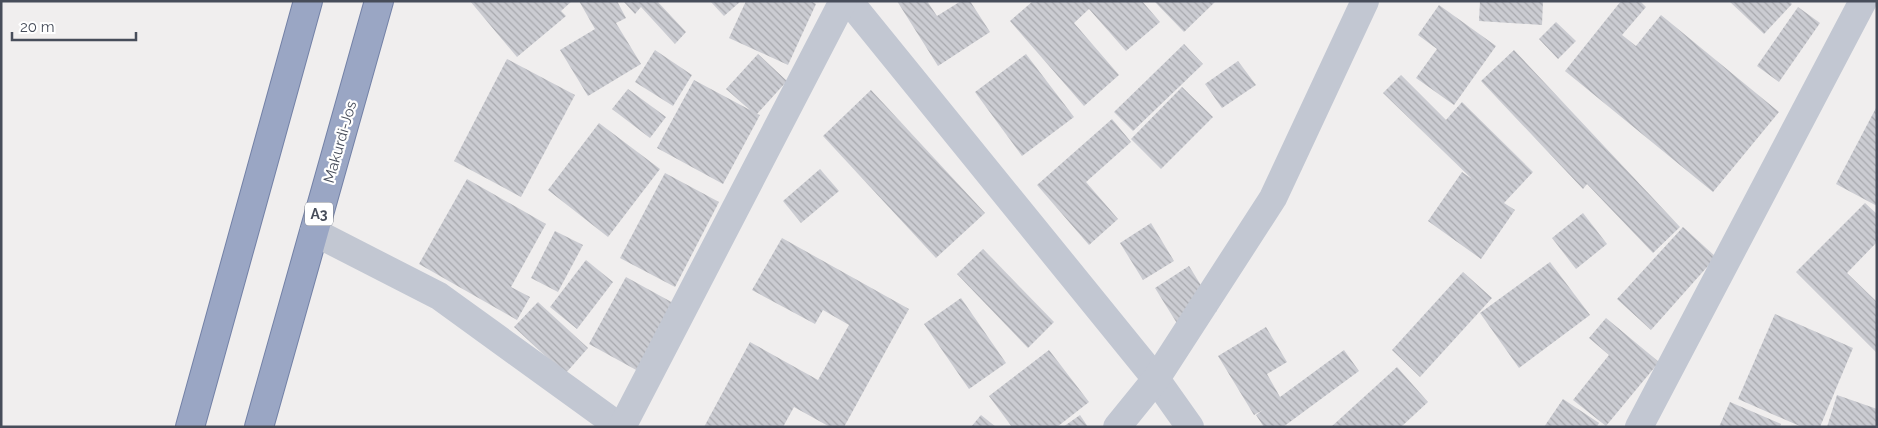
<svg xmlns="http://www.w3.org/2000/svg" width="1878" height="428" viewBox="0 0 1878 428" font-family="Raleway,sans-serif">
<defs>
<pattern id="building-back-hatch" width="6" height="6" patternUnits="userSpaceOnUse" patternTransform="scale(1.25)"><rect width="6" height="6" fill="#cbccd2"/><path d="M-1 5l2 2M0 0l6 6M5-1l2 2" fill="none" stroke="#a7a8ad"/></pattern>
</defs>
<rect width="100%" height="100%" fill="#f0eeee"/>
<!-- building -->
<g fill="url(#building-back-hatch)">
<polygon points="470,1 572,1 561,11 566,16 517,57"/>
<polygon points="579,1 617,1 626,18 616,23 641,64 588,96 560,50 595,29"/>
<polygon points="623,1 657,1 686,32 675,44 641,7 635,14"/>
<polygon points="710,1 741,1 724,16"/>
<polygon points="746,1 811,1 816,4 788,65 729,38"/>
<polygon points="897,1 927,1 937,16 961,1 970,1 990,32 938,66"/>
<polygon points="1033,1 1142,1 1160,22 1126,51 1089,9 1074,23 1119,75 1084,106 1010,21"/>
<polygon points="1154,1 1216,1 1184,32"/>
<polygon points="1480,1 1543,1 1542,25 1479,21"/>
<polygon points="1621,1 1640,1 1646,7 1622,35 1636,46 1661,15 1779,112 1713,192 1565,71"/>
<polygon points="1729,1 1789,1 1792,4 1764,34"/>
<polygon points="1439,5 1496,46 1454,105 1416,78 1437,49 1418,35"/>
<polygon points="1798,7 1820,23 1779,82 1757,66"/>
<polygon points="1556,22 1576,41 1558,59 1539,39"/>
<polygon points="1184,44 1203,64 1133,131 1114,112"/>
<polygon points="655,50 692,75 673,106 635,82"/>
<polygon points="1514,50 1680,227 1653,253 1587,184 1583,189 1481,81"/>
<polygon points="758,54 787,81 757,114 760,115 723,184 657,148 694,80 750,110 726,89"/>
<polygon points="1026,54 1074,117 1022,156 975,92"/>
<polygon points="507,59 575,95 521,197 454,161"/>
<polygon points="1238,61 1256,85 1222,108 1205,84"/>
<polygon points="1401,75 1446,120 1462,102 1533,172 1504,203 1515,210 1481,259 1428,221 1462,172 1472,179 1383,93"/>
<polygon points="1182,87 1213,117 1161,169 1131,139"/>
<polygon points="628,89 666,117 650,138 612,109"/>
<polygon points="871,90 985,213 936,258 823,136"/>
<polygon points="1877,106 1877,206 1836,184"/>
<polygon points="1112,119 1131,142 1086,182 1118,219 1089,245 1037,185"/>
<polygon points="599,123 660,169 608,237 548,190"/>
<polygon points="820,169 839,191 801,223 783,201"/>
<polygon points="665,173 719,202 675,287 620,258"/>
<polygon points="467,179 546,224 511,287 530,297 517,320 419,264"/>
<polygon points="1865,203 1877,214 1877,242 1847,273 1877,302 1877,353 1796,272"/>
<polygon points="1583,213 1607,244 1576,269 1552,238"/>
<polygon points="1151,223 1174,261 1143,280 1120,243"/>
<polygon points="1683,227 1716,257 1651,330 1617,299"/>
<polygon points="555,231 583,245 558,292 531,278"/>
<polygon points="782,238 909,309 844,427 830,427 794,407 783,427 704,427 750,342 818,380 849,325 823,310 815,324 752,290"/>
<polygon points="983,249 1054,322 1028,348 957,274"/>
<polygon points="586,260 613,282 577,329 550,307"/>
<polygon points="1550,262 1590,315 1519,368 1480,313"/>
<polygon points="1189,266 1217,311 1183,333 1155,288"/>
<polygon points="1463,272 1492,298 1420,377 1392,350"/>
<polygon points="626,277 675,304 638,371 589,344"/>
<polygon points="961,298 1006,363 969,389 924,324"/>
<polygon points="538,302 588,348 565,374 514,327"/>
<polygon points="1775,314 1853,348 1820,427 1802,427 1738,399"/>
<polygon points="1606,318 1659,362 1606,426 1573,400 1609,355 1589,338"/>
<polygon points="1266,327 1287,362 1267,374 1280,397 1344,350 1359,371 1283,427 1264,427 1256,415 1263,410 1254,415 1218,356"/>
<polygon points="1049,350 1089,402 1057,427 1012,427 989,396"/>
<polygon points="1397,367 1428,402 1401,427 1331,427"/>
<polygon points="1837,395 1877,409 1877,427 1827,427"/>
<polygon points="1563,399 1599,423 1597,427 1544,427"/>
<polygon points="1730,402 1781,424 1780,427 1719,427"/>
<polygon points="981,415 996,427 971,427"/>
<polygon points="1080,415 1088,427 1063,427"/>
</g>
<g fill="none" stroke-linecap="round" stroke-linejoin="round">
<defs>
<g id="trunk">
<polyline points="190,427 308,1"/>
<polyline points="259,427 379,1"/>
</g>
</defs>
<!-- trunk casing -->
<use href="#trunk" stroke="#7381a6" stroke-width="30"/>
<!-- minor -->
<g stroke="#c2c7d2" stroke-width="28">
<polyline points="849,1 1156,379 1190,427"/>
<polyline points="314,232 439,296 620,427"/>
<polyline points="622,427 843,1"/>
<polyline points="1117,427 1156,379 1273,198 1365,1"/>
<polyline points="1639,427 1863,1"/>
</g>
<!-- trunk -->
<use href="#trunk" stroke="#9aa6c4" stroke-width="28"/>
</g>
<g text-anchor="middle" stroke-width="4.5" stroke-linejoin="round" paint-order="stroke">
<!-- shield labels -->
<rect fill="#fff" stroke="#7e828c" stroke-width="1" x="305" y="202.5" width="28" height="23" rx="4"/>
<g font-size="14" font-weight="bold" fill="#474d5a">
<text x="319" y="219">A3</text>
</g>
<!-- street labels -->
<g font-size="15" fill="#474d5a" stroke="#fff">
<text transform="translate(340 142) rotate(-74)" y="5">Makurdi-Jos</text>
</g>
</g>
<!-- border -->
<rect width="1878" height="428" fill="none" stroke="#474d5a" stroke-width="5"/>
<!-- scale -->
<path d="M12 32v8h124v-8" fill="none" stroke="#474d5a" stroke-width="2.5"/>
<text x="20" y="32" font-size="15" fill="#474d5a" stroke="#ffffff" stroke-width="4" paint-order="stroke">20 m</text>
</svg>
